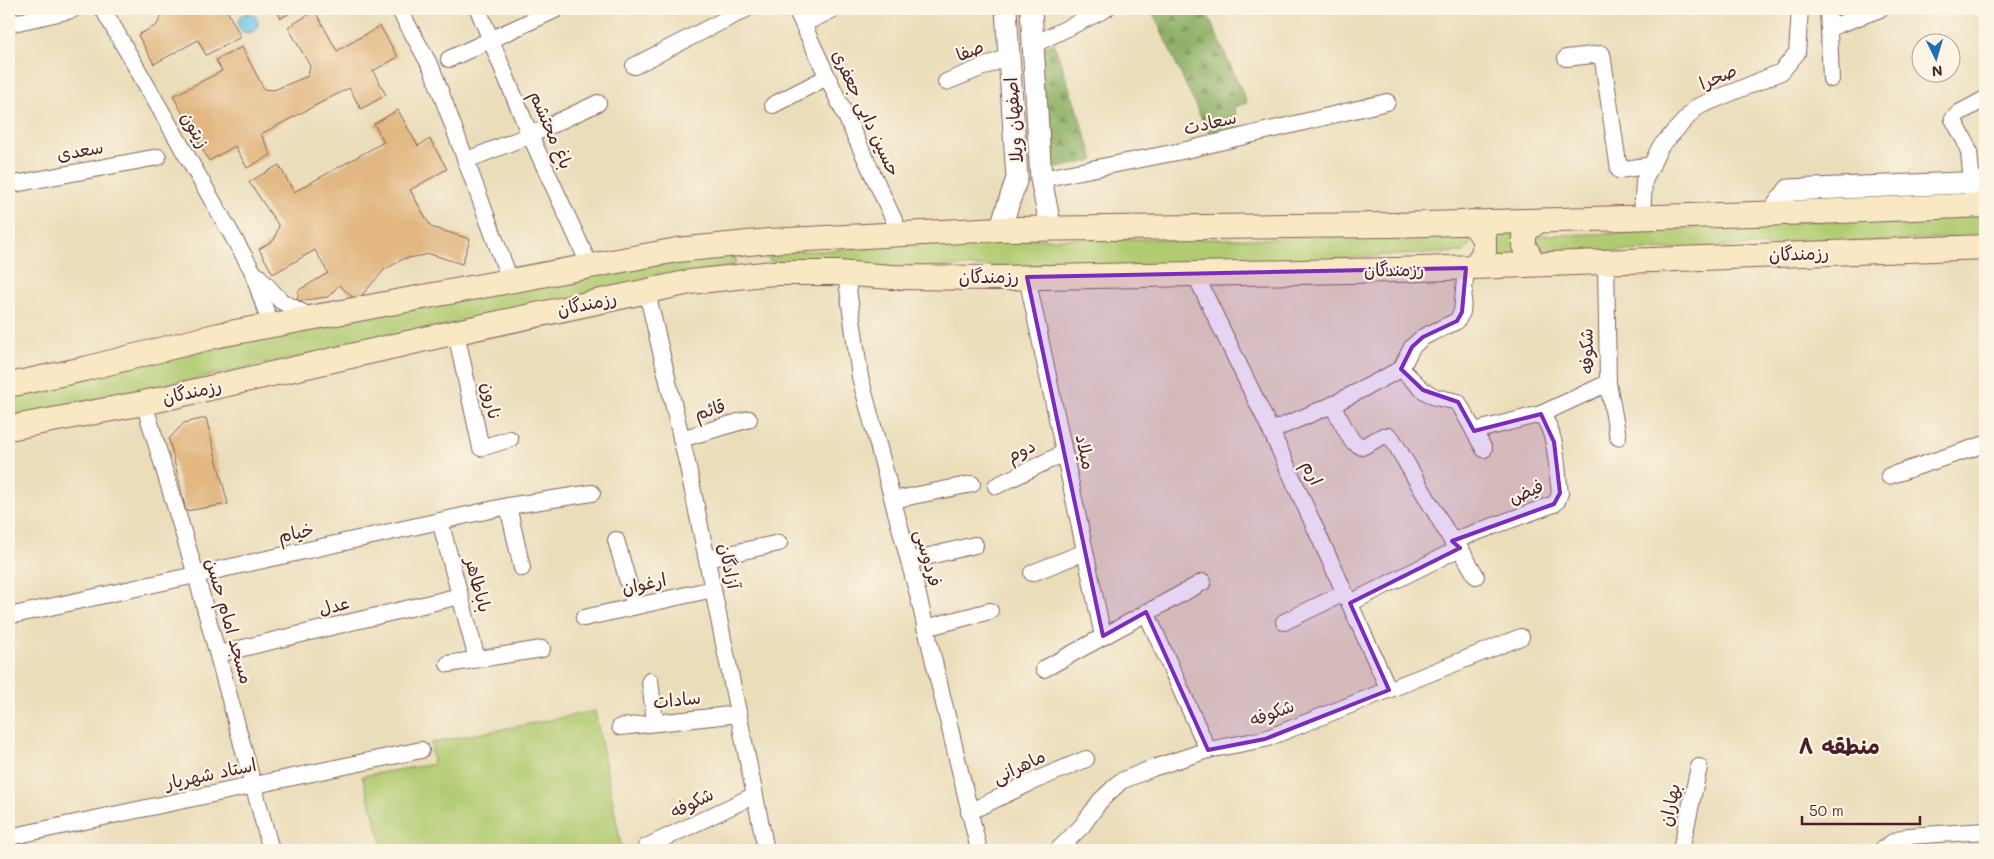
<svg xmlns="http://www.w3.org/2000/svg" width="1994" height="859" viewBox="0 0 1994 859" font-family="Mali,'Playpen Sans Arabic',sans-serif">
<defs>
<pattern id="forest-firs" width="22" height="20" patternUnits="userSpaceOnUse" patternTransform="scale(1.25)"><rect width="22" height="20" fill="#8caf63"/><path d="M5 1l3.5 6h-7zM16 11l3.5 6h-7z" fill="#748e52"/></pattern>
</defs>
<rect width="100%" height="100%" fill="#fcf5e5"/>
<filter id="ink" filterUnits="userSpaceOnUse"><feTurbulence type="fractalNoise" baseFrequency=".02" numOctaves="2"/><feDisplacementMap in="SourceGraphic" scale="10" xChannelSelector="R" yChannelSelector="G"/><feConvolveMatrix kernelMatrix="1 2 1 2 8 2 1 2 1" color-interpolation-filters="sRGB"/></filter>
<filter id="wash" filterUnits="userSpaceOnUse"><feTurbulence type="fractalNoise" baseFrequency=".0096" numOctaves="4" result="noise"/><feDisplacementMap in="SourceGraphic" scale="20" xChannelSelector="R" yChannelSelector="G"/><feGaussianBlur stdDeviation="1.12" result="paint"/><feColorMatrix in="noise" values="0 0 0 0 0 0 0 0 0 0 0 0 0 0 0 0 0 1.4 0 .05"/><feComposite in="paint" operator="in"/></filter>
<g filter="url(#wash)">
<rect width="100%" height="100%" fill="#eaddba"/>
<!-- green -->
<g fill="#b1cb71" stroke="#7e754e">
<polygon points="1985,213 1985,237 1544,254 1537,247 1536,240 1542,235 1605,234 1743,224"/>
<polygon points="1522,227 1518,257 1484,259 1482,229"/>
<polygon points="1465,233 1471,238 1469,247 1464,252 1376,256 1269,265 872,267 771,262 765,256 770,251 819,251 966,239 1253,239"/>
<polygon points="716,256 736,257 735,265 9,418 9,392 513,286"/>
<polygon points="595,711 622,850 384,850 362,776 433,764 431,743"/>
</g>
<!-- forest -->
<g fill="url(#forest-firs)" stroke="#6b6747">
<polygon points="1151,9 1205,9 1247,103 1234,107 1240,130 1210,137"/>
<polygon points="1054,43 1094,160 1049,170 1040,50"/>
</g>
<!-- water -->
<circle fill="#69c1e6" stroke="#5a7088" cx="248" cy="23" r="10"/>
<g id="blocks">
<!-- building -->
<g fill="#e2b781">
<polygon points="157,9 226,9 241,37 206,55 198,40 154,64 138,35 157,25 161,16"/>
<polygon points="275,9 297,9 281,18"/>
<polygon points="315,11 337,51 380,26 398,57 373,71 386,95 361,109 349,88 261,134 271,155 247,168 235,146 209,161 173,96 222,71 216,60 242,47 264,89 274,90 308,76 310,66 288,27"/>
<polygon points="398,110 418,146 430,139 447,169 410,190 431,227 470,239 462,264 430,254 403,259 384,270 357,301 339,285 328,297 297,301 299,290 328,273 315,250 273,274 259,249 274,240 279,226 249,182 279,165 294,192 384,142 374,124"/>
<polygon points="206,418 228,504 186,511 169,439 184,423"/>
</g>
</g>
</g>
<g filter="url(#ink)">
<use href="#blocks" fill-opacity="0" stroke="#82625d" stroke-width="1"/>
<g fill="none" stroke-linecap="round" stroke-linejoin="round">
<defs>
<g id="minor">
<polyline points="103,9 252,270 271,326"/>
<polyline points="399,9 432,69 510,280"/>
<polyline points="478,9 530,135 590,266"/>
<polyline points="796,9 900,233"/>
<polyline points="1828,9 1831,79"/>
<polyline points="9,24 72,10"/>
<polyline points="803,24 834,9"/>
<polyline points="1829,28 1880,9"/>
<polyline points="1033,45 1106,9"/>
<polyline points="1566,58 1602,54 1619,170 1652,165"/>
<polyline points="449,59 557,9"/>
<polyline points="634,66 746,9"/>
<polyline points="946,82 1010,56"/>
<polyline points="773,105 827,77"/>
<polyline points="472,158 530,135 598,103"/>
<polyline points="1041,179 1182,151 1387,102"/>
<polyline points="9,185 158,157"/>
<polyline points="1973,193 1969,152 1965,141 1953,119 1959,113 1985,99"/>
<polyline points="1642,217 1644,181 1660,147 1697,107 1781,72 1797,53 1800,9"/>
<polyline points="1606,262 1608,383 1618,437"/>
<polyline points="1466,268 1462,312 1457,321 1423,337 1412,347 1401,369 1423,390 1435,397 1458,402 1484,449"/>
<polyline points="846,274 860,377 918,595 979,850"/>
<polyline points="1195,274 1271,431 1389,690"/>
<polyline points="257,275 281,301 313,318"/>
<polyline points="1027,277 1103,636"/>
<polyline points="647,292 688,467 766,850"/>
<polyline points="456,333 481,448 510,439"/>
<polyline points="144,403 196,575 271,850"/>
<polyline points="1332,405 1352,441 1362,447 1383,436 1389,436 1393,440 1452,541 1460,548 1476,576"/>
<polyline points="1541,414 1608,383"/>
<polyline points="1271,431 1332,405 1401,369"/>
<polyline points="681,439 749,419"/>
<polyline points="1889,476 1985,444"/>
<polyline points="996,486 1064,453"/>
<polyline points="893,500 972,484"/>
<polyline points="508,506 522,568"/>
<polyline points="440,521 477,659"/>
<polyline points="616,540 635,606"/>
<path d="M1452,541L1554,504L1557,501L1560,493C1556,467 1558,435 1541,414L1474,431"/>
<polyline points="707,559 779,543"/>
<polyline points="909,561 975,545"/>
<polyline points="1032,573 1085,552"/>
<polyline points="1350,603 1460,548"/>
<polyline points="1146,612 1208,750"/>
<polyline points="9,616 508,506 592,493"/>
<polyline points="584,618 713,589"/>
<polyline points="1284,622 1344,593"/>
<polyline points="925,628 990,611"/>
<polyline points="218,654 460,596"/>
<polyline points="448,664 542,649"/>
<polyline points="1044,669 1203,582"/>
<polyline points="650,681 655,723"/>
<polyline points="620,727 739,714"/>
<polyline points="969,812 1036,780 1086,759"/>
<polyline points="9,837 421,750"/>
<polyline points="646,847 755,795"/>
<polyline points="1058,850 1082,826 1100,801 1121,781 1153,768 1208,750 1265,739 1521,637"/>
<polyline points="1681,850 1699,767"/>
<polyline points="1882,850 1893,842 1908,836 1985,831"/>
</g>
<g id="tertiary">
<polyline points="1031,9 1041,179 1051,229"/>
<polyline points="1772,213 1789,190 1985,182"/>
<polyline points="1000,229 1017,178 1006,9"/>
</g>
<g id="secondary">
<polyline points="1472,222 1484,238 1484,253 1474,267"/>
<polyline points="1534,264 1524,246 1524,232 1538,221"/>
<polyline points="9,385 84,369 219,335 428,296 677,250 769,241 1000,229 1393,225 1816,212 1985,205"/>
<polyline points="9,428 144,403 443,335 690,282 773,273 836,273 892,277 1000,278 1395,270 1985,247"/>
</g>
</defs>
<!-- minor casing -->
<use href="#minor" stroke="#82625d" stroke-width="18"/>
<!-- tertiary casing -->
<use href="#tertiary" stroke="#82625d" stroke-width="23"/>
<!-- secondary casing -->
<use href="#secondary" stroke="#82625d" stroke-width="26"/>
<!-- minor -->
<use href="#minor" stroke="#fff" stroke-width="16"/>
<!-- tertiary -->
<use href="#tertiary" stroke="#fff" stroke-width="21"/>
<!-- secondary -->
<use href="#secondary" stroke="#f8e8c3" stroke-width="24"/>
</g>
</g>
<!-- marked area -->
<path fill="#7b2cbf" fill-opacity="0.2" stroke="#7b2cbf" stroke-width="4" stroke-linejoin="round" d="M1466,268L1462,312L1457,321L1423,337L1412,347L1401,369L1423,390L1458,402L1474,431L1541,414L1554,442L1560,493L1554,504L1452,541L1460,548L1350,603L1389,690L1265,739L1208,750L1146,612L1103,636L1027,277Z"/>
<g text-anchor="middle" stroke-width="4.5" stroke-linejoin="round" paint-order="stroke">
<!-- street labels -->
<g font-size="18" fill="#4a1f2b" stroke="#fcf5e5">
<text transform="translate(970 51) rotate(-22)" y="6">صفا</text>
<text transform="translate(1718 77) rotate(-23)" y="6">صحرا</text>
<text transform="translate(866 113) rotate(65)" y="6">حسین دایی جعفری</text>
<text transform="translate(1014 120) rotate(-94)" y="6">اصفهان ویلا</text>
<text transform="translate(1210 123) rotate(-13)" y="6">سعادت</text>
<text transform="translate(195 130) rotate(60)" y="6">زیتون</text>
<text transform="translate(551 130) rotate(67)" y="6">باغ محتشم</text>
<text transform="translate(80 151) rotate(-10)" y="6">سعدی</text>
<text transform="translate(1799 254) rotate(-2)" y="6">رزمندگان</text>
<text transform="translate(1394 270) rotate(-1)" y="6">رزمندگان</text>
<text x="989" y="283">رزمندگان</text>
<text transform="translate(587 304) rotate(-12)" y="6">رزمندگان</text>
<text transform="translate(1587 351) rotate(-91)" y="6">شکوفه</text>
<text transform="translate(192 392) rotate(-13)" y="6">رزمندگان</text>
<text transform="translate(491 401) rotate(78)" y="6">نارون</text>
<text transform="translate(710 410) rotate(-17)" y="6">قائم</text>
<text transform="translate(1021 451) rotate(-26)" y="6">دوم</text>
<text transform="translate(1085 452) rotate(78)" y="6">میلاد</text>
<text transform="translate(1312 473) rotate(66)" y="6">ارم</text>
<text transform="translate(1526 492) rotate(-23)" y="6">فیض</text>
<text transform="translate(296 533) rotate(-12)" y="6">خیام</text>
<text transform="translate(928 558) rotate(75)" y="6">فردوسی</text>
<text transform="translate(729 566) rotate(78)" y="6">آزادگان</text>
<text transform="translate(644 584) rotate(-12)" y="6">ارغوان</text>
<text transform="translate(478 585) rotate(75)" y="6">باباطاهر</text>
<text transform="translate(334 606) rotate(-14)" y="6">عدل</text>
<text transform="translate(229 621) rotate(74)" y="6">مسجد امام حسن</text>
<text transform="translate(677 700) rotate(-6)" y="6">سادات</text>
<text transform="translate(1272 713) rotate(-20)" y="6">شکوفه</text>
<text transform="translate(1019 767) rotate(-25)" y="6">ماهرانی</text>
<text transform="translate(211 774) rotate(-12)" y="6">استاد شهریار</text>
<text transform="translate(692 803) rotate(-26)" y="6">شکوفه</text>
<text transform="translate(1670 805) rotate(-78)" y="6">بهاران</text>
</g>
<!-- district labels -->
<g font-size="22" font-weight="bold" fill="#4a1f2b" stroke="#fcf5e5">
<text x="1839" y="754">منطقه ۸</text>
</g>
</g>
<!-- margin -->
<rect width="1994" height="859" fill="none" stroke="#fcf5e5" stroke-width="30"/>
<!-- north arrow -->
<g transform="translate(1936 58) rotate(175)"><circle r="24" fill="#fcf5e5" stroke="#b59f9b"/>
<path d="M0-4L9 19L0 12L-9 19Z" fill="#1f6fb2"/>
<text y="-8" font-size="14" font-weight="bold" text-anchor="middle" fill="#4a1f2b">N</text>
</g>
<!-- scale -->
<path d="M1802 816v8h118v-8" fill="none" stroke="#4a1f2b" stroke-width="2.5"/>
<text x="1809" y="816" font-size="15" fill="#4a1f2b" stroke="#fcf5e5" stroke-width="4" paint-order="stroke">50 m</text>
</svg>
